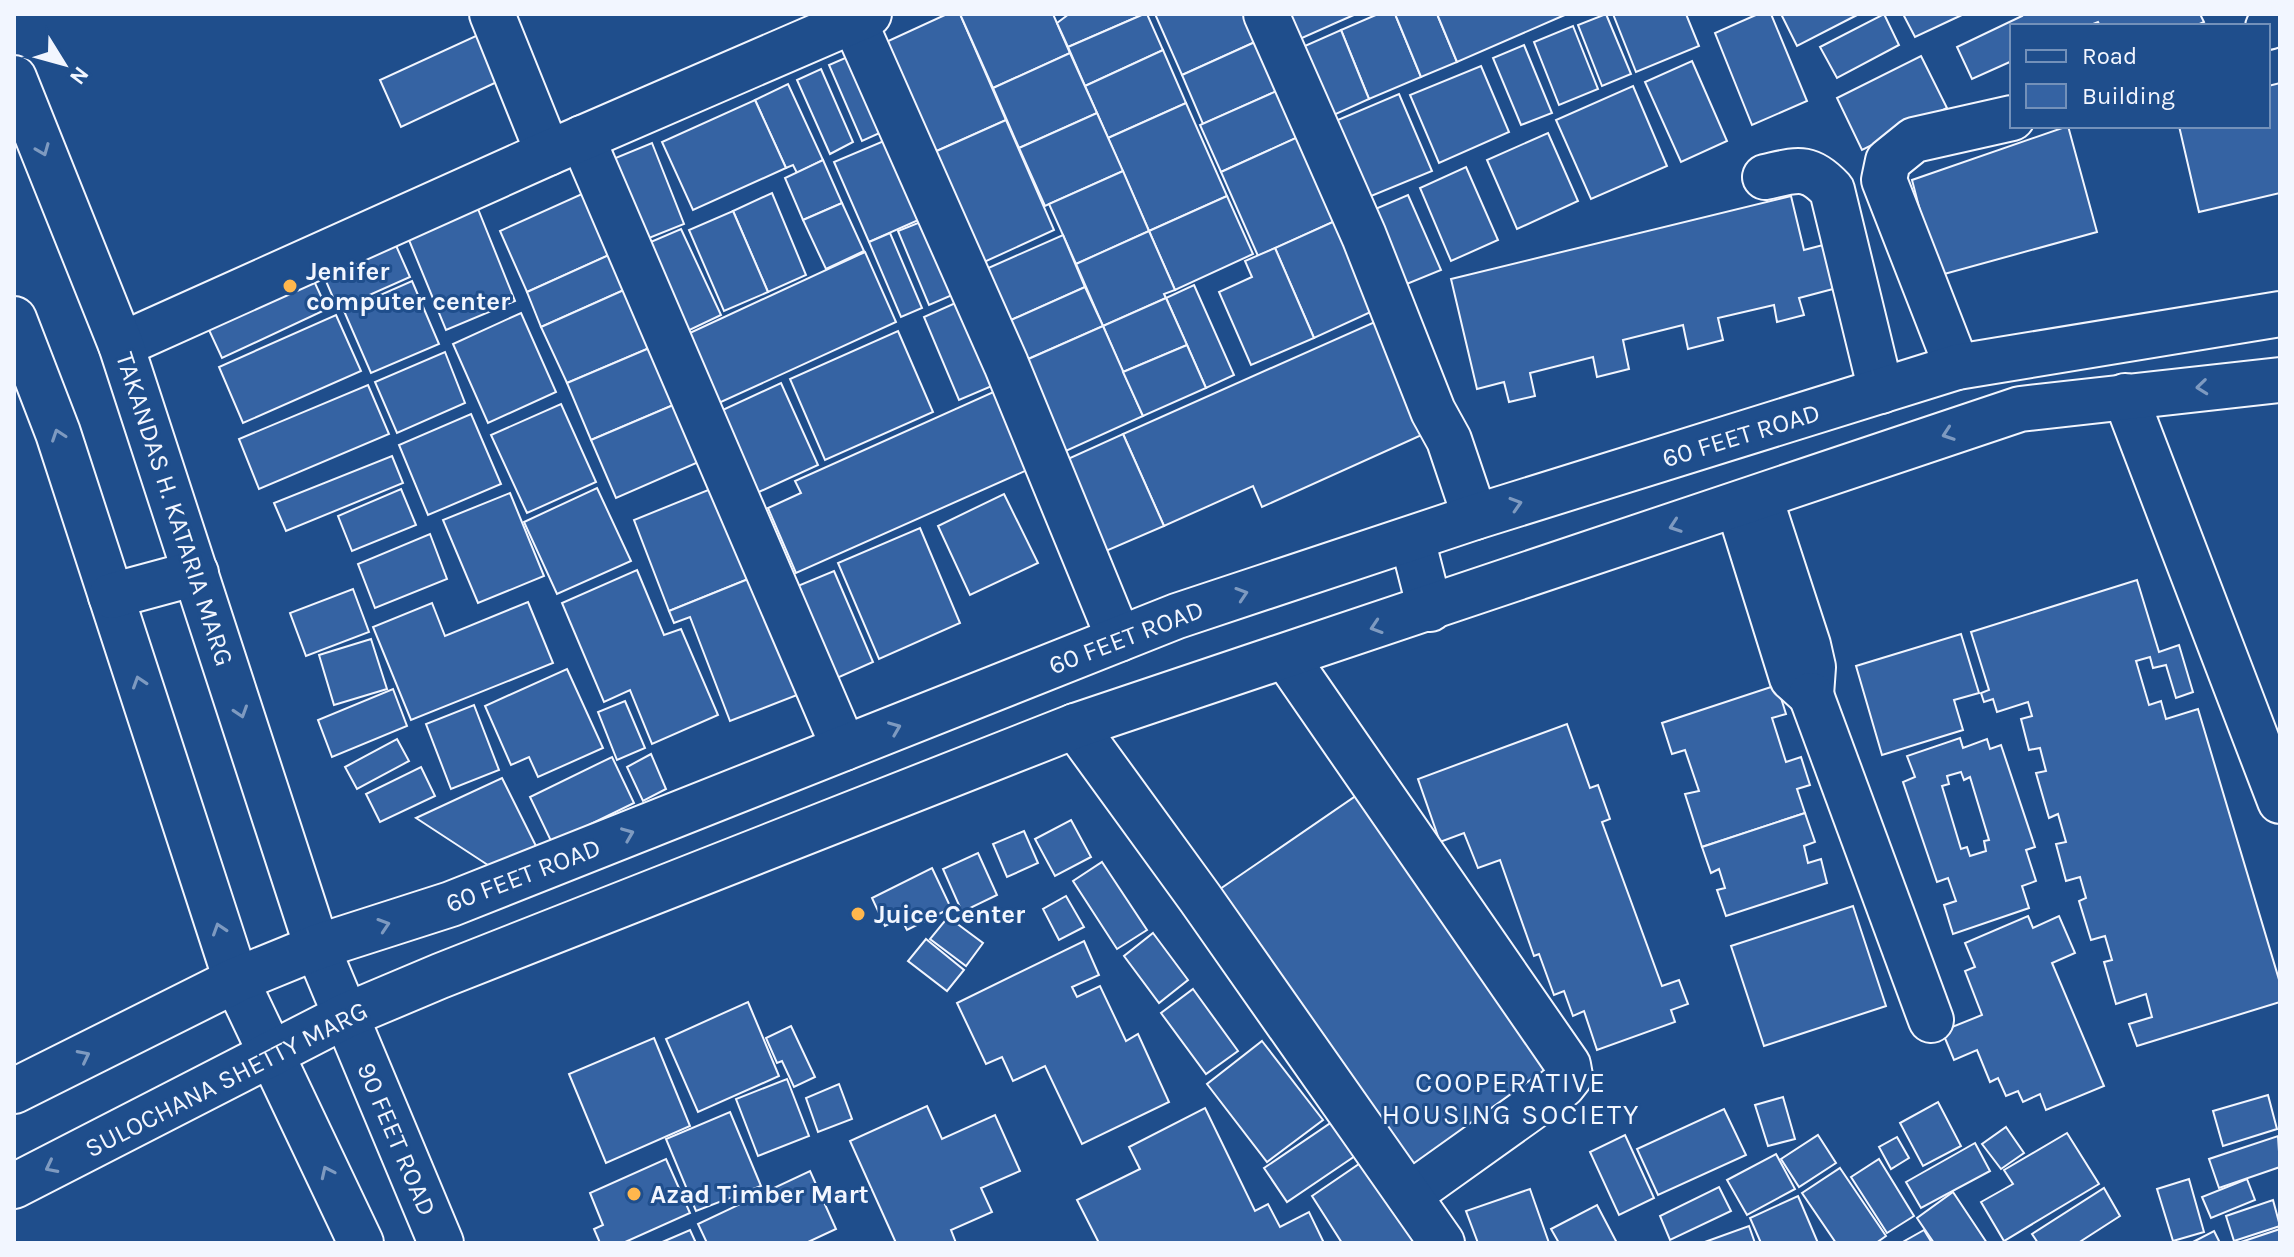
<svg xmlns="http://www.w3.org/2000/svg" width="2294" height="1257" viewBox="0 0 2294 1257" font-family="Karla,sans-serif">
<rect width="100%" height="100%" fill="#1f4e8c"/>
<!-- building -->
<g fill="#3563a3" stroke="#f2f6ff" stroke-width="2" fill-rule="evenodd">
<polygon points="947,14 960,14 1006,120 921,158 873,48"/>
<polygon points="960,14 1053,14 1070,53 993,88"/>
<polygon points="1069,14 1144,14 1068,47 1057,23"/>
<polygon points="1144,14 1147,14 1163,50 1085,86 1068,47"/>
<polygon points="1155,14 1256,14 1266,37 1182,75"/>
<polygon points="1281,14 1356,14 1293,42"/>
<polygon points="1378,14 1395,14 1421,77 1369,99 1341,30"/>
<polygon points="1395,14 1437,14 1457,62 1421,77"/>
<polygon points="1437,14 1567,14 1457,62"/>
<polygon points="1606,14 1631,74 1602,86 1578,25"/>
<polygon points="1613,14 1686,14 1699,46 1636,72"/>
<polygon points="1758,14 1771,14 1807,101 1752,125 1715,33"/>
<polygon points="1781,14 1859,14 1797,46"/>
<polygon points="1884,14 1899,45 1837,78 1820,47"/>
<polygon points="1903,14 1964,14 1915,37"/>
<polygon points="2021,14 2200,14 2204,22 2195,26 2100,26 2098,22 2088,26 2012,26 2012,61 1972,79 1957,47 2022,16"/>
<polygon points="1573,26 1598,89 1559,105 1534,42"/>
<polygon points="1341,30 1369,99 1327,118 1298,49"/>
<polygon points="478,35 499,81 401,127 380,80"/>
<polygon points="1266,37 1288,86 1203,124 1182,75"/>
<polygon points="1524,45 1552,113 1521,125 1493,58"/>
<polygon points="1163,50 1186,103 1108,138 1085,86"/>
<polygon points="859,52 893,127 862,141 829,65"/>
<polygon points="1070,53 1097,113 1019,148 993,88"/>
<polygon points="1921,56 1947,108 1862,150 1837,98"/>
<polygon points="1692,61 1727,141 1681,162 1645,82"/>
<polygon points="1481,66 1509,132 1439,163 1410,95"/>
<polygon points="821,69 853,142 830,154 797,80"/>
<polygon points="2280,83 2280,193 2199,212 2179,126 2268,126 2268,86"/>
<polygon points="788,84 823,160 797,173 793,165 786,168 755,100"/>
<polygon points="1288,86 1309,132 1221,172 1200,125"/>
<polygon points="1633,86 1667,166 1591,199 1556,120"/>
<polygon points="1399,94 1432,171 1359,201 1326,125"/>
<polygon points="755,100 786,168 693,210 662,142"/>
<polygon points="1186,103 1227,196 1149,231 1108,138"/>
<polygon points="1097,113 1123,171 1045,206 1019,148"/>
<polygon points="1006,120 1054,230 971,268 921,158"/>
<polygon points="2068,126 2097,232 1937,276 1912,180"/>
<polygon points="1309,132 1346,216 1258,256 1221,172"/>
<polygon points="1548,133 1578,201 1517,229 1487,160"/>
<polygon points="898,135 932,214 869,242 834,162"/>
<polygon points="652,143 684,224 634,244 601,164"/>
<polygon points="823,160 842,203 803,220 785,178"/>
<polygon points="1466,167 1498,240 1451,261 1420,188"/>
<polygon points="1123,171 1149,231 1076,264 1049,204"/>
<polygon points="593,189 620,250 527,292 500,231"/>
<polygon points="772,193 806,275 768,292 733,211"/>
<polygon points="1408,195 1441,270 1397,288 1366,213"/>
<polygon points="1227,196 1253,254 1175,290 1149,231"/>
<polygon points="1791,196 1804,250 1823,245 1833,289 1799,298 1804,315 1777,322 1774,305 1718,318 1723,340 1688,349 1683,325 1623,340 1629,369 1597,377 1593,357 1530,373 1535,396 1509,402 1504,382 1477,389 1451,279"/>
<polygon points="474,199 515,301 446,330 404,228"/>
<polygon points="842,203 864,251 826,269 803,220"/>
<polygon points="733,211 768,292 724,311 689,230"/>
<polygon points="1346,216 1386,305 1314,338 1275,248"/>
<polygon points="933,217 964,290 929,305 898,231"/>
<polygon points="681,229 721,315 679,335 639,247"/>
<polygon points="1149,231 1175,290 1164,294 1166,298 1103,326 1076,264"/>
<polygon points="390,232 410,277 338,309 319,265"/>
<polygon points="890,233 922,308 901,317 869,242"/>
<polygon points="1063,235 1085,287 1000,325 977,273"/>
<polygon points="1275,248 1314,338 1251,365 1219,292 1252,277 1245,261"/>
<polygon points="620,250 635,285 541,327 527,292"/>
<polygon points="865,252 896,322 710,407 679,338"/>
<polygon points="307,266 327,309 222,358 202,315"/>
<polygon points="412,281 439,344 371,373 344,311"/>
<polygon points="635,285 661,343 567,383 541,327"/>
<polygon points="1194,285 1234,375 1206,388 1166,298"/>
<polygon points="1085,287 1103,326 1017,364 1000,325"/>
<polygon points="971,296 1006,380 959,400 924,317"/>
<polygon points="1166,298 1187,345 1123,372 1103,326"/>
<polygon points="521,313 556,392 488,423 453,344"/>
<polygon points="336,315 361,371 243,423 219,367"/>
<polygon points="1386,317 1435,429 1262,507 1253,486 1164,526 1123,434"/>
<polygon points="1103,326 1143,416 1057,455 1017,364"/>
<polygon points="898,331 933,412 825,460 790,379"/>
<polygon points="661,343 685,400 591,440 567,383"/>
<polygon points="1187,345 1206,388 1143,416 1123,372"/>
<polygon points="445,352 465,403 397,433 375,382"/>
<polygon points="781,383 818,465 750,496 714,414"/>
<polygon points="368,385 389,434 259,489 239,439"/>
<polygon points="1009,385 1043,463 796,573 768,508 801,493 795,481"/>
<polygon points="685,400 710,457 616,498 591,440"/>
<polygon points="561,404 596,482 527,513 491,435"/>
<polygon points="471,414 501,484 428,515 399,445"/>
<polygon points="1123,434 1164,526 1092,557 1059,463"/>
<polygon points="392,456 403,483 286,531 274,503"/>
<polygon points="728,482 763,573 669,611 634,520"/>
<polygon points="597,488 631,561 557,594 524,522"/>
<polygon points="401,489 416,525 352,551 338,516"/>
<polygon points="510,493 544,576 478,603 443,520"/>
<polygon points="1004,494 1038,563 970,595 938,526"/>
<polygon points="920,528 960,623 879,659 838,563"/>
<polygon points="430,534 447,579 375,608 358,564"/>
<polygon points="637,570 664,635 681,629 718,715 652,744 630,690 604,702 562,603"/>
<polygon points="834,571 873,662 828,682 788,590"/>
<polygon points="763,573 810,690 730,721 690,617 674,623 669,611"/>
<polygon points="2137,580 2159,652 2179,645 2193,692 2176,698 2166,665 2153,668 2150,657 2136,661 2149,705 2161,701 2166,719 2198,709 2280,983 2280,1002 2137,1046 2129,1024 2152,1017 2146,994 2116,1004 2104,962 2112,960 2105,936 2091,940 2079,901 2086,898 2080,877 2066,881 2056,844 2066,842 2058,814 2049,818 2036,773 2046,771 2040,748 2029,750 2021,719 2032,716 2028,702 1997,712 1993,699 1984,702 1981,693 1989,690 1971,632"/>
<polygon points="353,589 369,632 306,656 290,613"/>
<polygon points="528,602 553,663 411,720 373,627 432,603 445,636"/>
<polygon points="1961,634 1979,693 1954,700 1963,730 1882,755 1856,666"/>
<polygon points="371,639 387,689 334,705 319,655"/>
<polygon points="567,669 603,748 538,777 529,757 511,765 485,706"/>
<polygon points="1777,685 1786,714 1772,718 1786,762 1801,757 1810,785 1797,789 1805,813 1702,847 1685,794 1699,791 1685,750 1672,754 1662,723"/>
<polygon points="393,689 407,726 332,757 318,720"/>
<polygon points="625,701 645,748 617,760 598,712"/>
<polygon points="474,705 499,770 451,789 426,724"/>
<polygon points="1567,724 1590,788 1598,785 1610,819 1602,822 1662,986 1679,980 1688,1004 1671,1010 1675,1022 1597,1050 1584,1011 1573,1016 1564,991 1554,995 1539,954 1534,956 1500,860 1478,868 1464,833 1440,842 1418,779"/>
<path d="M1960,738L1963,748L1987,739L1990,749L2001,745L2035,847L2026,850L2036,881L2022,886L2029,908L1953,934L1944,905L1956,901L1948,878L1937,882L1903,782L1915,777L1907,756ZM1961,772L1964,780L1970,777L1989,840L1984,841L1986,851L1970,856L1967,847L1961,849L1942,786L1949,784L1947,776Z"/>
<polygon points="397,739 409,761 357,789 345,767"/>
<polygon points="651,754 666,789 643,801 627,767"/>
<polygon points="612,757 634,803 552,843 530,797"/>
<polygon points="421,767 435,796 380,822 366,794"/>
<polygon points="502,778 540,854 497,871 416,818"/>
<polygon points="1363,791 1559,1078 1417,1175 1220,889"/>
<polygon points="1805,813 1815,842 1804,846 1808,863 1821,859 1827,883 1726,916 1717,890 1725,888 1719,869 1711,873 1702,847"/>
<polygon points="1071,820 1091,857 1055,876 1035,839"/>
<polygon points="1024,831 1038,863 1007,877 993,844"/>
<polygon points="978,853 997,895 962,912 943,869"/>
<polygon points="1102,862 1147,930 1117,949 1073,881"/>
<polygon points="932,868 951,908 907,930 901,918 885,926 872,898"/>
<polygon points="1066,896 1084,927 1059,940 1043,909"/>
<polygon points="1853,906 1886,1006 1764,1046 1731,946"/>
<polygon points="2028,916 2033,928 2059,916 2075,953 2052,963 2104,1086 2046,1110 2040,1094 2023,1102 2018,1091 2006,1096 1998,1078 1990,1082 1977,1050 1954,1060 1942,1031 1982,1015 1965,971 1975,967 1965,943"/>
<polygon points="948,917 983,943 966,966 930,939"/>
<polygon points="1153,933 1188,980 1159,1003 1124,956"/>
<polygon points="926,939 964,970 947,991 908,961"/>
<polygon points="1084,941 1099,975 1072,987 1077,997 1100,986 1126,1041 1138,1034 1169,1102 1082,1144 1045,1066 1013,1081 1002,1057 986,1064 957,1003"/>
<polygon points="1193,989 1238,1051 1206,1074 1161,1013"/>
<polygon points="748,1002 779,1076 698,1112 666,1039"/>
<polygon points="791,1026 815,1077 794,1087 782,1061 777,1063 766,1038"/>
<polygon points="654,1038 690,1126 606,1163 569,1074"/>
<polygon points="1262,1041 1323,1120 1267,1162 1207,1084"/>
<polygon points="787,1079 809,1136 758,1156 736,1099"/>
<polygon points="839,1084 852,1119 818,1132 806,1098"/>
<polygon points="2268,1095 2277,1129 2223,1146 2213,1111"/>
<polygon points="1783,1097 1795,1139 1768,1146 1755,1105"/>
<polygon points="1938,1102 1961,1146 1923,1166 1900,1123"/>
<polygon points="927,1106 942,1139 995,1115 1020,1171 981,1188 992,1212 951,1230 956,1243 896,1243 850,1141"/>
<polygon points="1205,1108 1255,1211 1268,1204 1280,1227 1309,1212 1324,1243 1099,1243 1077,1200 1140,1169 1129,1147"/>
<polygon points="1724,1109 1746,1155 1658,1195 1637,1149"/>
<polygon points="730,1112 761,1186 696,1211 666,1139"/>
<polygon points="1332,1122 1355,1156 1287,1202 1264,1168"/>
<polygon points="2006,1127 2024,1153 2001,1169 1982,1144"/>
<polygon points="2067,1133 2099,1184 2004,1241 1981,1202 2013,1184 2004,1170"/>
<polygon points="1625,1135 1654,1198 1619,1215 1590,1152"/>
<polygon points="1818,1135 1836,1163 1799,1187 1781,1159"/>
<polygon points="2278,1136 2280,1167 2219,1188 2209,1159"/>
<polygon points="1897,1137 1909,1158 1891,1169 1879,1147"/>
<polygon points="1975,1143 1990,1171 1921,1208 1906,1182"/>
<polygon points="1776,1154 1795,1189 1747,1215 1727,1180"/>
<polygon points="666,1159 690,1213 623,1243 600,1243 594,1229 603,1225 590,1193"/>
<polygon points="1879,1159 1914,1216 1887,1233 1851,1177"/>
<polygon points="1362,1162 1414,1240 1409,1243 1342,1243 1312,1196"/>
<polygon points="1840,1168 1886,1236 1876,1243 1836,1243 1802,1193"/>
<polygon points="810,1171 836,1229 806,1243 707,1243 698,1224"/>
<polygon points="2189,1179 2204,1232 2173,1241 2157,1189"/>
<polygon points="2247,1179 2255,1200 2211,1218 2202,1197"/>
<polygon points="1719,1187 1731,1211 1670,1240 1660,1216"/>
<polygon points="2104,1188 2120,1216 2078,1243 2038,1243 2032,1234"/>
<polygon points="1530,1189 1549,1243 1478,1243 1466,1211"/>
<polygon points="1953,1192 1987,1243 1934,1243 1917,1218"/>
<polygon points="1798,1196 1818,1243 1761,1243 1750,1218"/>
<polygon points="2273,1200 2280,1226 2234,1241 2226,1216"/>
<polygon points="1597,1205 1617,1243 1559,1243 1551,1229"/>
<polygon points="1749,1226 1755,1243 1702,1243"/>
<polygon points="2280,1229 2280,1243 2238,1243"/>
<polygon points="690,1230 696,1243 660,1243"/>
<polygon points="1924,1230 1932,1243 1901,1243"/>
<polygon points="2214,1231 2220,1243 2191,1243"/>
</g>
<g fill="none" stroke-linecap="round" stroke-linejoin="round">
<defs>
<g id="minor">
<polyline points="492,14 548,153"/>
<polyline points="1266,14 1364,236 1433,411 1449,440 1475,517"/>
<polyline points="854,21 1006,364 1119,639"/>
<polyline points="2268,27 2280,23"/>
<polyline points="582,138 844,748"/>
<path d="M1765,177C1797,170 1808,164 1832,190L1881,391"/>
<polyline points="121,345 548,153 869,14"/>
<polyline points="1957,367 1884,180 1888,161 1914,140 2012,118"/>
<polyline points="2125,396 2280,801"/>
<polyline points="1738,505 1792,678 1811,695 1813,667 1808,645 1760,498"/>
<polyline points="1286,657 1568,1065 1570,1076 1563,1085 1409,1195"/>
<polyline points="1811,695 1931,1020"/>
<polyline points="1075,726 1200,898 1442,1243"/>
</g>
<g id="major">
<polyline points="14,78 121,345 317,947 441,1243"/>
<polyline points="14,319 58,433 236,980 361,1243"/>
<polyline points="1412,539 1430,609"/>
<polyline points="111,596 196,573"/>
<polyline points="14,1091 236,980 317,947 451,904 1177,616 1475,517 1957,367 2280,314"/>
<polyline points="14,1186 345,1016 440,976 1075,726 2020,409 2280,380"/>
</g>
</defs>
<!-- minor casing -->
<use href="#minor" stroke="#f2f6ff" stroke-width="48"/>
<!-- major casing -->
<use href="#major" stroke="#f2f6ff" stroke-width="48"/>
<!-- minor -->
<use href="#minor" stroke="#1f4e8c" stroke-width="44"/>
<!-- major -->
<use href="#major" stroke="#1f4e8c" stroke-width="44"/>
</g>
<!-- one-way arrows -->
<defs><path id="oneway-chevron" d="M-2-3.5L2.5 0L-2 3.5" fill="none" stroke-width="1.6" stroke-linecap="round" stroke-linejoin="round" transform="scale(2)"/></defs>
<g stroke="#7e9ac0">
<use href="#oneway-chevron" transform="translate(43 150) rotate(68)"/>
<use href="#oneway-chevron" transform="translate(2202 387) rotate(174)"/>
<use href="#oneway-chevron" transform="translate(1948 434) rotate(161)"/>
<use href="#oneway-chevron" transform="translate(58 435) rotate(-109)"/>
<use href="#oneway-chevron" transform="translate(1516 504) rotate(-17)"/>
<use href="#oneway-chevron" transform="translate(1675 526) rotate(161)"/>
<use href="#oneway-chevron" transform="translate(1242 594) rotate(-18)"/>
<use href="#oneway-chevron" transform="translate(1376 627) rotate(162)"/>
<use href="#oneway-chevron" transform="translate(139 682) rotate(-108)"/>
<use href="#oneway-chevron" transform="translate(241 712) rotate(72)"/>
<use href="#oneway-chevron" transform="translate(895 728) rotate(-22)"/>
<use href="#oneway-chevron" transform="translate(628 834) rotate(-22)"/>
<use href="#oneway-chevron" transform="translate(384 925) rotate(-18)"/>
<use href="#oneway-chevron" transform="translate(219 929) rotate(-108)"/>
<use href="#oneway-chevron" transform="translate(84 1056) rotate(-27)"/>
<use href="#oneway-chevron" transform="translate(51 1167) rotate(153)"/>
<use href="#oneway-chevron" transform="translate(327 1172) rotate(-115)"/>
</g>
<!-- markers -->
<g fill="#ffb74d" stroke="#1f4e8c" stroke-width="3">
<circle cx="290" cy="286" r="8"/>
<circle cx="858" cy="914" r="8"/>
<circle cx="634" cy="1194" r="8"/>
</g>
<g text-anchor="middle" stroke-width="6" stroke-linejoin="round" paint-order="stroke">
<!-- poi labels -->
<g font-size="26" font-weight="bold" fill="#f2f6ff" stroke="#1f4e8c" text-anchor="start">
<text x="306" y="280">Jenifer<tspan x="306" dy="30">computer center</tspan></text>
<text x="874" y="923">Juice Center</text>
<text x="650" y="1203">Azad Timber Mart</text>
</g>
<!-- street labels -->
<g font-size="26" fill="#f2f6ff" stroke="#1f4e8c">
<text transform="translate(1741 435) rotate(-17)" y="9">60 FEET ROAD</text>
<text transform="translate(175 509) rotate(72)" y="9">TAKANDAS H. KATARIA MARG</text>
<text transform="translate(1126 637) rotate(-21)" y="9">60 FEET ROAD</text>
<text transform="translate(523 875) rotate(-21)" y="9">60 FEET ROAD</text>
<text transform="translate(226 1079) rotate(-27)" y="9">SULOCHANA SHETTY MARG</text>
<text transform="translate(397 1139) rotate(67)" y="9">90 FEET ROAD</text>
</g>
<!-- neighbourhood labels -->
<g font-size="28" letter-spacing="2" fill="#f2f6ff" stroke="#1f4e8c">
<text x="1511" y="1092">COOPERATIVE<tspan x="1511" dy="32">HOUSING SOCIETY</tspan></text>
</g>
</g>
<!-- border -->
<rect width="2294" height="1257" fill="none" stroke="#f2f6ff" stroke-width="32"/>
<!-- legend -->
<rect x="2010" y="24" width="260" height="104" fill="#1f4e8c" stroke="#7391ba" stroke-width="2"/>
<rect x="2026" y="50" width="40" height="12" fill="#1f4e8c" stroke="#7391ba" stroke-width="2"/>
<text x="2082" y="64" font-size="24" fill="#f2f6ff">Road</text>
<rect x="2026" y="84" width="40" height="24" fill="#3563a3" stroke="#7391ba" stroke-width="2"/>
<text x="2082" y="104" font-size="24" fill="#f2f6ff">Building</text>
<!-- north arrow -->
<g transform="translate(64 64) rotate(127)" stroke="#1f4e8c" stroke-width="6" paint-order="stroke">
<path d="M0-6L14 30L0 20L-14 30Z" fill="#f2f6ff"/>
<text y="-12" font-size="22" font-weight="bold" text-anchor="middle" fill="#f2f6ff">N</text>
</g>
</svg>
